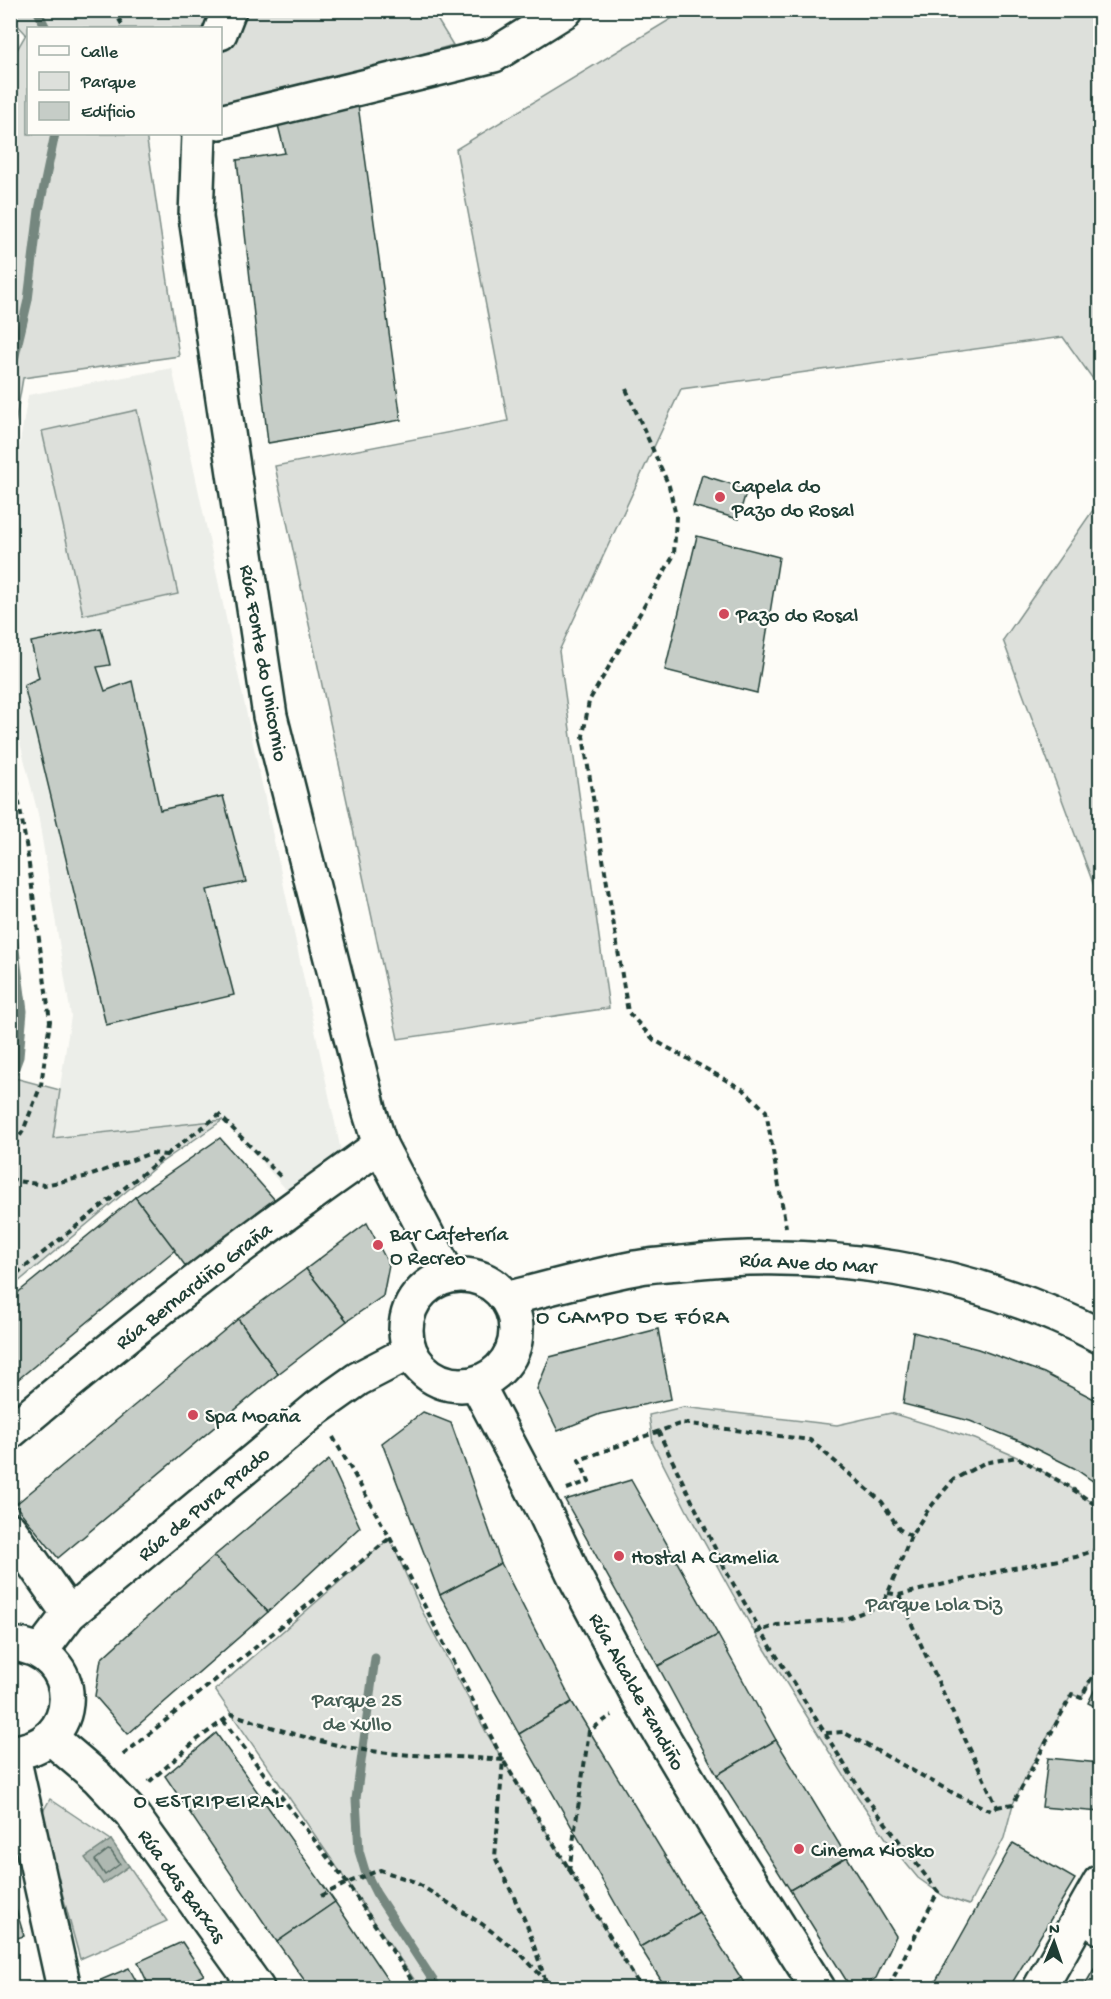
<svg xmlns="http://www.w3.org/2000/svg" width="1111" height="1999" viewBox="0 0 1111 1999" font-family="'Gochi Hand',sans-serif">
<rect width="100%" height="100%" fill="#fdfcf7"/>
<filter id="ink" filterUnits="userSpaceOnUse"><feTurbulence type="fractalNoise" baseFrequency=".0167" numOctaves="2"/><feDisplacementMap in="SourceGraphic" scale="12" xChannelSelector="R" yChannelSelector="G"/><feConvolveMatrix kernelMatrix="1 2 1 2 8 2 1 2 1" color-interpolation-filters="sRGB"/></filter>
<g filter="url(#ink)">
<!-- built -->
<polygon fill="#eceee9" points="172,368 343,1160 294,1198 223,1120 52,1138 71,1016 38,814 10,703 11,496 28,395"/>
<!-- green -->
<g fill="#dde0db" stroke="#7e8e88" stroke-width="1.5">
<polygon points="11,11 432,11 453,45 221,111 220,28 28,28 28,134 146,134 179,356 23,378 11,448 10,62 26,34 11,18"/>
<polygon points="684,11 1100,11 1100,389 1063,337 681,389 559,651 609,1008 398,1039 275,466 508,421 456,149"/>
<polygon points="137,410 178,594 83,615 42,431"/>
<polygon points="1100,500 1100,902 1003,640"/>
<polygon points="11,1077 60,1090 53,1138 223,1120 159,1164 11,1288"/>
<polygon points="683,1407 837,1425 891,1413 975,1439 1017,1457 1068,1486 1100,1508 1100,1664 1081,1698 1072,1694 1029,1770 1013,1804 1004,1838 969,1905 945,1897 918,1878 889,1843 853,1790 755,1633 731,1591 686,1509 653,1444 649,1415"/>
<polygon points="390,1538 419,1605 486,1732 641,1988 420,1988 215,1690"/>
<polygon points="50,1799 111,1840 86,1858 103,1884 129,1866 167,1921 80,1959 41,1815"/>
</g>
<!-- water -->
<polygon fill="#aeb8b1" stroke="#75877f" stroke-width="1.5" points="111,1840 129,1866 103,1884 85,1858"/>
<g fill="none" stroke-linecap="round" stroke-linejoin="round">
<!-- shore -->
<polygon stroke="#586e66" stroke-width="1.5" points="108,1850 111,1851 120,1864 105,1875 95,1860"/>
<!-- stream -->
<g stroke="#75877f" stroke-width="9">
<polyline points="37,10 46,28"/>
<polyline points="10,377 28,300 39,210 55,134"/>
<polyline points="10,912 23,1011 19,1057 10,1081"/>
<polyline points="375,1658 356,1799 359,1851 365,1871 376,1893 438,1988"/>
</g>
</g>
<!-- building -->
<g fill="#c6cdc7" stroke="#1f3d34" stroke-width="1.5">
<polygon points="358,105 401,420 268,443 237,160 285,153 278,125"/>
<polygon points="702,475 747,489 738,519 693,506"/>
<polygon points="697,536 779,557 757,693 665,670"/>
<polygon points="101,628 110,665 97,667 105,691 132,681 160,810 223,796 246,882 207,890 234,995 106,1025 24,685 39,678 31,642"/>
<polygon points="220,1138 282,1208 192,1275 135,1197"/>
<polygon points="135,1197 175,1250 10,1386 10,1299"/>
<polygon points="367,1223 389,1265 383,1296 347,1321 306,1269"/>
<polygon points="306,1269 347,1321 278,1374 238,1319"/>
<polygon points="238,1319 278,1374 58,1558 15,1505"/>
<polygon points="658,1329 671,1399 600,1414 558,1431 537,1389 550,1357"/>
<polygon points="913,1332 978,1349 1044,1373 1100,1402 1100,1486 1074,1468 1022,1442 970,1421 903,1404"/>
<polygon points="423,1412 451,1423 501,1563 440,1595 382,1443"/>
<polygon points="329,1460 360,1527 268,1612 214,1556"/>
<polygon points="631,1480 718,1635 658,1666 565,1500"/>
<polygon points="214,1556 268,1612 128,1734 95,1696 101,1659"/>
<polygon points="501,1563 572,1702 519,1734 440,1595"/>
<polygon points="718,1635 776,1740 717,1775 658,1666"/>
<polygon points="1100,1679 1100,1709 1088,1703"/>
<polygon points="572,1702 699,1912 640,1947 519,1734"/>
<polygon points="216,1733 335,1902 277,1942 165,1776"/>
<polygon points="776,1740 847,1857 790,1890 717,1775"/>
<polygon points="1048,1758 1100,1763 1100,1812 1042,1807"/>
<polygon points="1013,1843 1075,1879 1009,1988 932,1988"/>
<polygon points="847,1857 896,1936 876,1978 861,1988 851,1988 790,1890"/>
<polygon points="10,1889 24,1936 10,1940"/>
<polygon points="335,1902 393,1988 310,1988 277,1942"/>
<polygon points="699,1912 741,1978 725,1988 666,1988 640,1947"/>
<polygon points="182,1942 204,1975 175,1988 150,1988 138,1962"/>
<polygon points="129,1968 140,1988 89,1988 89,1985"/>
<polygon points="1094,1969 1100,1973 1100,1988 1083,1988"/>
<polygon points="741,1978 747,1988 725,1988"/>
<polygon points="32,1981 35,1988 10,1988"/>
</g>
<g fill="none" stroke-linecap="round" stroke-linejoin="round">
<defs>
<g id="minor">
<polyline points="220,33 229,10"/>
<polyline points="220,122 494,55 566,10"/>
<polyline points="199,134 196,217 270,716 370,1113 380,1145 448,1275"/>
<circle cx="461" cy="1330" r="55"/>
<path d="M507,1299C549,1288 592,1276 635,1268C650,1265 666,1264 681,1263C825,1246 971,1270 1100,1336"/>
<polyline points="477,1384 544,1511 575,1577 639,1697 721,1835 818,1988"/>
<path d="M10,1432C105,1352 202,1274 303,1201C328,1182 355,1164 380,1145"/>
<polyline points="10,1530 69,1614"/>
<polyline points="41,1651 69,1614 317,1408 358,1379 410,1352"/>
<polyline points="12,1752 64,1988"/>
<polyline points="1082,1914 1100,1927"/>
</g>
<g id="tertiary">
<path d="M10,1644C87,1649 83,1750 10,1752"/>
<polyline points="50,1737 97,1777 131,1813 257,1988"/>
<polyline points="1040,1988 1100,1882"/>
</g>
</defs>
<!-- minor casing -->
<use href="#minor" stroke="#1f3d34" stroke-width="38"/>
<!-- tertiary casing -->
<use href="#tertiary" stroke="#1f3d34" stroke-width="38"/>
<!-- path -->
<g stroke="#1f3d34" stroke-width="4" stroke-dasharray="6 4.5" stroke-linecap="butt">
<polyline points="114,10 124,28"/>
<polyline points="626,389 669,486 676,516 674,555 589,701 583,736 628,1012 654,1040 744,1090 766,1111 786,1227"/>
<polyline points="10,749 27,850 50,1021 41,1085 23,1131 10,1151"/>
<polyline points="166,1155 219,1115 282,1178"/>
<polyline points="10,1178 17,1181 44,1185 89,1176 151,1153 166,1155 10,1279"/>
<polyline points="658,1431 727,1573 761,1631 861,1791 938,1892 888,1988"/>
<polyline points="333,1437 390,1538 503,1760 641,1988"/>
<polyline points="567,1489 589,1481 579,1460 682,1423 810,1440 882,1502 899,1529 911,1536"/>
<polyline points="888,1593 899,1595 1008,1569 1076,1557 1100,1548"/>
<polyline points="755,1633 777,1625 845,1619 882,1605 888,1593 911,1536 928,1510 953,1480 984,1463 1017,1457 1068,1486 1100,1508"/>
<polyline points="223,1720 347,1883 417,1988"/>
<path d="M826,1733L843,1732L955,1794L991,1811L997,1807C964,1736 930,1667 899,1595"/>
<polyline points="123,1755 390,1538"/>
<path d="M149,1782L198,1739L232,1714C279,1730 328,1746 379,1752C420,1757 461,1756 503,1760L495,1857L527,1925L548,1988"/>
<polyline points="997,1807 1013,1804 1072,1694 1081,1698 1100,1662"/>
<polyline points="569,1871 589,1731 612,1715"/>
<polyline points="321,1896 347,1883 380,1870 415,1882 482,1924 520,1953 545,1980 559,1988"/>
</g>
<!-- minor -->
<use href="#minor" stroke="#fdfcf7" stroke-width="33"/>
<!-- tertiary -->
<use href="#tertiary" stroke="#fdfcf7" stroke-width="33"/>
</g>
</g>
<!-- markers -->
<g fill="#d1495b" stroke="#fdfcf7" stroke-width="2">
<circle cx="720" cy="497" r="6"/>
<circle cx="724" cy="614" r="6"/>
<circle cx="378" cy="1245" r="6"/>
<circle cx="193" cy="1415" r="6"/>
<circle cx="619" cy="1556" r="6"/>
<circle cx="799" cy="1849" r="6"/>
</g>
<g text-anchor="middle" stroke-width="4.5" stroke-linejoin="round" paint-order="stroke">
<!-- poi labels -->
<g font-size="21" fill="#1f3d34" stroke="#fdfcf7" text-anchor="start">
<text x="732" y="492">Capela do<tspan x="732" dy="24">Pazo do Rosal</tspan></text>
<text x="736" y="621">Pazo do Rosal</text>
<text x="390" y="1240">Bar Cafetería<tspan x="390" dy="24">O Recreo</tspan></text>
<text x="205" y="1422">Spa Moaña</text>
<text x="631" y="1563">Hostal A Camelia</text>
<text x="811" y="1856">Cinema Kiosko</text>
</g>
<!-- street labels -->
<g font-size="21" fill="#1f3d34" stroke="#fdfcf7">
<text transform="translate(265 663) rotate(80)" y="7">Rúa Fonte do Unicornio</text>
<text transform="translate(808 1262) rotate(3)" y="7">Rúa Ave do Mar</text>
<text transform="translate(193 1285) rotate(-38)" y="7">Rúa Bernardiño Graña</text>
<text transform="translate(203 1503) rotate(-40)" y="7">Rúa de Pura Prado</text>
<text transform="translate(638 1691) rotate(61)" y="7">Rúa Alcalde Fandiño</text>
<text transform="translate(183 1885) rotate(54)" y="7">Rúa das Barxas</text>
</g>
<!-- park labels -->
<g font-size="21" fill="#455e55" stroke="#fdfcf7">
<text x="934" y="1610">Parque Lola Diz</text>
<text x="357" y="1706">Parque 25<tspan x="357" dy="24">de Xullo</tspan></text>
</g>
<!-- neighbourhood labels -->
<g font-size="22" letter-spacing="1.5" fill="#1f3d34" stroke="#fdfcf7">
<text x="633" y="1323">O CAMPO DE FÓRA</text>
<text x="209" y="1807">O ESTRIPEIRAL</text>
</g>
</g>
<!-- margin -->
<rect width="1111" height="1999" fill="none" stroke="#fdfcf7" stroke-width="36"/>
<rect x="18" y="18" width="1075" height="1963" fill="none" stroke="#1f3d34" stroke-width="2" filter="url(#ink)"/>
<!-- legend -->
<rect x="27" y="27" width="195" height="108" fill="#fdfcf7" stroke="#a4b0a9" stroke-width="1.5"/>
<rect x="39" y="46" width="30" height="9" fill="#fdfcf7" stroke="#a4b0a9" stroke-width="1.5"/>
<text x="81" y="57" font-size="18" fill="#1f3d34">Calle</text>
<rect x="39" y="72" width="30" height="18" fill="#dde0db" stroke="#a4b0a9" stroke-width="1.5"/>
<text x="81" y="87" font-size="18" fill="#1f3d34">Parque</text>
<rect x="39" y="102" width="30" height="18" fill="#c6cdc7" stroke="#a4b0a9" stroke-width="1.5"/>
<text x="81" y="117" font-size="18" fill="#1f3d34">Edificio</text>
<!-- north arrow -->
<g transform="translate(1054 1942) rotate(2)" stroke="#fdfcf7" stroke-width="4.5" paint-order="stroke">
<path d="M0-4.5L10 22L0 15L-10 22Z" fill="#1f3d34"/>
<text y="-9" font-size="16" font-weight="bold" text-anchor="middle" fill="#1f3d34">N</text>
</g>
</svg>
